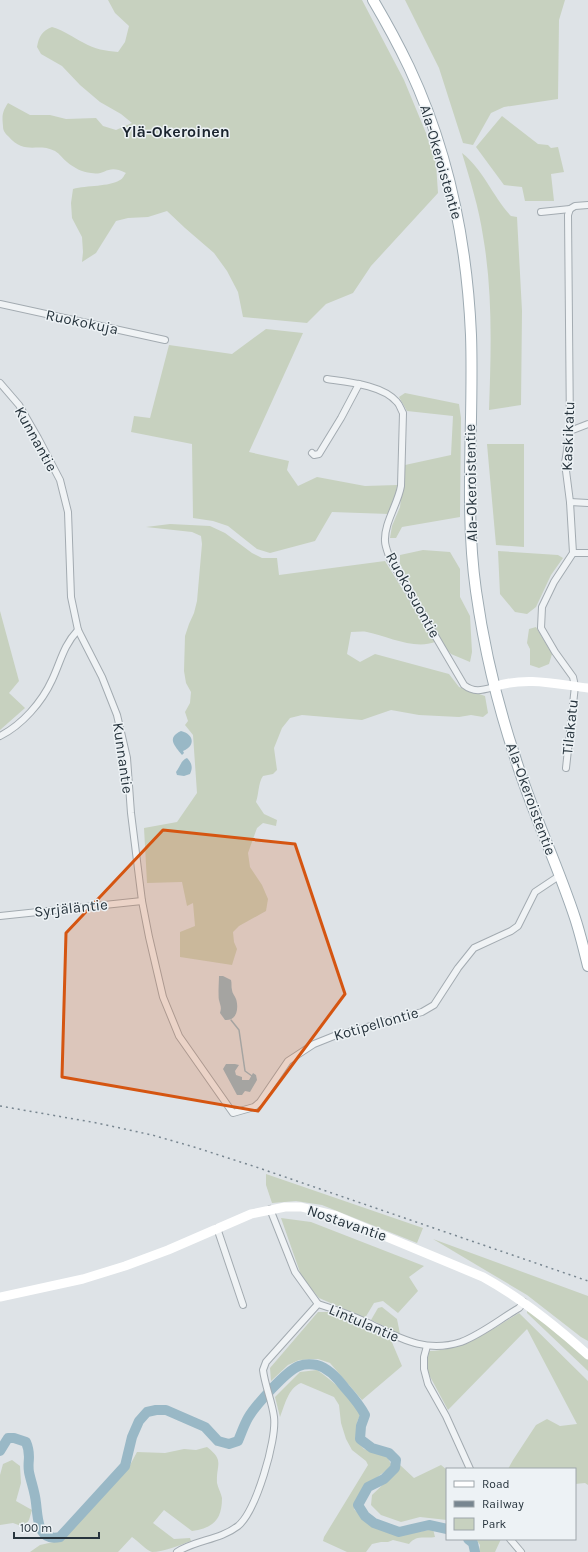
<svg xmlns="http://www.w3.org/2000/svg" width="588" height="1552" viewBox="0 0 588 1552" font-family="Karla,sans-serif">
<rect width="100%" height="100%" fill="#dee3e7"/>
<!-- green -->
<g fill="#c7d1bf">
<path d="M108,0H362L404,80L426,133L436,164L438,193L371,266L353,293L326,304L307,323L243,317L238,292L227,271L214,253L185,228L167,211L148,217L128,218L116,221L96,253L82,262L83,252L82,237L72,218L71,203L73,189C87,185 109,187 120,180C123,179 124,175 126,173C107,163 106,176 91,173C82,172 74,168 67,162C63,159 60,154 55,151C37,142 25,156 8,136C5,133 3,131 3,126C2,116 2,112 8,103L30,115H50L66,119L96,118L103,126L116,130L132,123L121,114L100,102L80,85L62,66L41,54L37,47C39,36 42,31 52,27C65,31 72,37 84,43C94,49 106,51 118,52L125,42L129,26L115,13Z"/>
<polygon points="405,0 565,0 559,20 558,99 504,107 491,113 473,145 463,143 439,68"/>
<polygon points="502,116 538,144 548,145 551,148 558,147 564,172 551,174 554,201 525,201 522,187 504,185 476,147"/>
<path d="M462,153C483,169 493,197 511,216L517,217L522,311L521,405L489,410C491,352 493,293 483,236C479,208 470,180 462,153Z"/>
<polygon points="266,329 303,333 249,452 289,461 287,470 298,486 317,477 365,486 397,485 396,496 389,514 332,512 315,541 270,553 257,549 228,526 213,521 193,518 192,444 131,432 134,416 150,418 169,345 232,354"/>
<polygon points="405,393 459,404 461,418 460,517 402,527 396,538 390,538 392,526 400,507 405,465 451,455 453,416 407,411 399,397"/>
<polygon points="487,444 524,444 524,547 496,545"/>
<path d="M170,524L210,526L225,533L252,553L262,558H277L279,575L385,561L435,642C414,650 387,636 367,632C362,631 356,632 351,632L347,654L360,662L375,654L449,674L459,687L485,696L488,713L483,717L471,715L459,717L419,715L391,710L362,720L302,715L290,718L282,728L274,748L277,770L273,774L263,776C258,783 259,794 256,802L264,814L277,820L276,826L263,823L257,828L248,853L250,867L262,885L268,899L266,911L239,926L233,932L234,942L237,949L232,965L180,957V932L195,926L193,903L187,906L182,882L147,883L144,828L177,822L197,793L193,735L185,725L188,721L185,712L190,703L191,692L186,683L184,671L185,636L189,624L194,613L197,601L202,544L201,536L192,532L146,527Z"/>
<polygon points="423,550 450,552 460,569 460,597 470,616 472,652 470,662 451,654 443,645 400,564 400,555"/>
<polygon points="498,551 558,555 563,558 551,575 536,607 527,614 515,612 500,594"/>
<polygon points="0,611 19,681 9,693 25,708 0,730"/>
<polygon points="536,627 552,654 549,664 539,668 530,665 530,649 527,643 529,629"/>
<polygon points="266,1174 423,1228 417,1243 322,1205 296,1201 272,1203 266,1185"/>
<polygon points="281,1218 311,1222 424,1266 409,1277 418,1291 398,1313 383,1301 374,1303 365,1318 319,1298 302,1278"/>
<polygon points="433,1239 588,1296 588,1341 581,1337 527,1295"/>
<polygon points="382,1307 397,1319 400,1334 371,1320 378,1308"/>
<polygon points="527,1311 532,1313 588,1359 588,1371 527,1313"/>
<polygon points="318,1312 331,1312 365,1326 391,1340 402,1366 362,1400 330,1363 318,1359 299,1360 288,1365 271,1381 270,1368"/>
<path d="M519,1313L588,1381V1485L585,1483L575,1484V1469H508L513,1460L536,1425L547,1419L560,1426L577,1424L527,1329L448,1410L426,1369L429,1351C465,1350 489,1331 519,1313Z"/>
<path d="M317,1370C334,1382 351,1396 360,1415L357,1422L356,1440L364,1449L387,1456L392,1466L368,1484L354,1509C363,1520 383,1535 399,1534C410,1534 422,1531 433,1529L435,1537C425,1539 417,1534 409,1544L393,1540L388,1542H381L372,1544L366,1552H347L323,1541L324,1537L368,1465L366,1461L352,1450L346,1439L341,1423L339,1405L334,1397L301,1383C288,1388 285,1405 280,1417L275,1397L300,1372Z"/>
<path d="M207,1447C225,1461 216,1464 217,1483C218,1488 221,1493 222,1498C222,1521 212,1528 192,1531L164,1510L153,1523L174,1539L190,1538L191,1541C180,1545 164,1552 152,1552C146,1550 138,1541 132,1537L118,1552H30L40,1545L62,1540L129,1467L137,1452L165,1453L184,1449L196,1450Z"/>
<polygon points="12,1460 20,1466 21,1483 16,1501 32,1510 29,1520 24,1527 13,1523 0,1525 0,1475 3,1464"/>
<polygon points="400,1465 414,1478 441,1465 447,1470 447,1520 420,1517 401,1522 381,1515 371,1505 372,1495 394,1474"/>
<polygon points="476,1539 501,1539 495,1552 479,1552 480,1545"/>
</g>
<!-- water -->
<g fill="#99b8c6">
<path d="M181,731C194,734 196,746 183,751L184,753L182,755C175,746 166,738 181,731Z"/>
<path d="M187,758C192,763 193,768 190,774L184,776L177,775L176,772C180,767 181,760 187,758Z"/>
<path d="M219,976H223L231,980C232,983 231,987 232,990C232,993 235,996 236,999C239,1008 237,1021 225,1020L220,1013C222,1007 220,1005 219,1000C218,997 219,980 219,976Z"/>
<polygon points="226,1064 235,1064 239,1065 235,1071 236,1075 242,1077 242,1080 249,1080 253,1073 256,1075 257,1080 250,1092 245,1091 242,1095 237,1095 223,1069"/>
</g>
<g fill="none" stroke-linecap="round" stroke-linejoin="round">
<!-- stream -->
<polyline stroke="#99b8c6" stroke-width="1.5" points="231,1020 239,1030 245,1071 252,1076"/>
<!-- river -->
<g stroke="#99b8c6" stroke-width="10">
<path d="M0,1451L8,1438H14L26,1442C32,1456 27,1460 29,1472C31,1482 35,1492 36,1503C38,1518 37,1542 60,1537L125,1466L132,1437L139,1421L147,1412L156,1410H166L205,1427L218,1441L229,1444L238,1441C241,1434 244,1425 248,1418C255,1406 286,1371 299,1366C304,1364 312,1364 317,1365C328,1368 339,1380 345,1388C353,1397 360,1405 365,1415L361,1426L360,1439L372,1448L389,1453L396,1460L395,1468L384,1479L368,1487L358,1505L365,1516L374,1523L399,1532L429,1525L447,1529"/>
<polyline points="468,1539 473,1543 475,1552"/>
</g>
<defs>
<g id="street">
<polyline points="541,212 570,209 575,206 588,205"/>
<polyline points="0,304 165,340"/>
<path d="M327,379C348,382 383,385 397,402C400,405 401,410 403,413L401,486C398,504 384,523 385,541C385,546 388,553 390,559L464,685C474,693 483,690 494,687"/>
<polyline points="0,383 19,405 38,438 60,480 68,512 71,597 78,630 102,677 117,715 127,758 131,813 142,901 149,937 163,997 179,1036 233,1113 254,1107 260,1102 288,1061 314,1044 334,1036 422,1012 434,1005 458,968 474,948 511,931 518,926 535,892 559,876"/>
<polyline points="570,431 588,424"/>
<polyline points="312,453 314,455 319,454 341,418 359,384"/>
<polyline points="570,502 588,503"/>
<polyline points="573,553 588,553"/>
<path d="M0,736C22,725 42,702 52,680C61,661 63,646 78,630"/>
<polyline points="566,768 575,686 573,677 555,652 541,628 542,607 554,582 573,553 570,502 565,463 570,431 568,215 570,209"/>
<polyline points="0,916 142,901"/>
<polyline points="270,1209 295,1272 318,1304"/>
<polyline points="217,1228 243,1305"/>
<polyline points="427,1346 424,1357 424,1369 428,1384 446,1416 470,1469"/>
<polyline points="510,1539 521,1552"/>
<path d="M177,1552C195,1540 220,1540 238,1526C256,1511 277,1440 274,1417C272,1401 265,1386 263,1370L266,1362L318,1304C334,1309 351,1315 366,1322C398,1337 424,1354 461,1342C482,1334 500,1319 519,1308L524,1302"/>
</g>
<path id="primary" d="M373,0C386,22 398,44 409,67C448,150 467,243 471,335C474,420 464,506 476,591C484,648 497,703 515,757C532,812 557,863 575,918C580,933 584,950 588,966"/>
</defs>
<!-- street casing -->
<use href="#street" stroke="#a3abb1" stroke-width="8"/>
<!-- primary casing -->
<use href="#primary" stroke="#9daab2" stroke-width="12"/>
<!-- street -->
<use href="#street" stroke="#f0f3f5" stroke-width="6"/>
<!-- secondary -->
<g stroke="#fff" stroke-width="9">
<path d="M494,687C525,676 556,684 588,688"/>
<path d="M0,1297L83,1279L125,1266L168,1250L251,1214L285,1207H301L334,1215L483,1277C521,1298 556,1326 588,1355"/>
</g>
<!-- primary -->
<use href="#primary" stroke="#fff" stroke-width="10"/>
<!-- rail -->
<polyline stroke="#788690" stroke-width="1.5" stroke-dasharray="2 4" stroke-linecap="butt" points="0,1106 97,1123 152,1135 194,1147 256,1167 588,1281"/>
</g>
<!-- marked area -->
<path fill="#d55511" fill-opacity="0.2" stroke="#d55511" stroke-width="3" stroke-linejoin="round" d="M163,830L295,844L345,994L258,1111L62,1077L66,933Z"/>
<g text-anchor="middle" stroke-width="3" stroke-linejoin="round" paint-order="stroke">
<!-- street labels -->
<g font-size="15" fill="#27343d" stroke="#edf2f5">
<text transform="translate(441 162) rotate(74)" y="5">Ala-Okeroistentie</text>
<text transform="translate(82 322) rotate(12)" y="5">Ruokokuja</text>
<text transform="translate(568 436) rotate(-88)" y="5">Kaskikatu</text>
<text transform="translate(36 439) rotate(61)" y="5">Kunnantie</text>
<text transform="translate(471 483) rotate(-91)" y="5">Ala-Okeroistentie</text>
<text transform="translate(413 595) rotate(61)" y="5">Ruokosuontie</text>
<text transform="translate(570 727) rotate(-84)" y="5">Tilakatu</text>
<text transform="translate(123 758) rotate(82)" y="5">Kunnantie</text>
<text transform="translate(531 799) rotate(70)" y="5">Ala-Okeroistentie</text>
<text transform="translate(71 908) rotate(-6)" y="5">Syrjäläntie</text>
<text transform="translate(376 1024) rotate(-16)" y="5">Kotipellontie</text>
<text transform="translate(347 1223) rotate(19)" y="5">Nostavantie</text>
<text transform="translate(364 1323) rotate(23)" y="5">Lintulantie</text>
</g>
<!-- neighbourhood labels -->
<g font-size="16" font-weight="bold" fill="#1a242e" stroke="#edf2f5">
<text x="176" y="137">Ylä-Okeroinen</text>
</g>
</g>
<!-- legend -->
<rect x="446" y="1468" width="130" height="72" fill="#edf2f5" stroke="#9ea6ab"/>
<rect x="454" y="1481" width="20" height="6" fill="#ffffff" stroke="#9ea6ab"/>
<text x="482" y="1488" font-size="12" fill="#27343d">Road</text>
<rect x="454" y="1501" width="20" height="6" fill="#788690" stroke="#9ea6ab"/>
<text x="482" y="1508" font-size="12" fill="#27343d">Railway</text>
<rect x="454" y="1518" width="20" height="12" fill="#c7d1bf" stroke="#9ea6ab"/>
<text x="482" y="1528" font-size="12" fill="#27343d">Park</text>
<!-- scale -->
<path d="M14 1532v6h85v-6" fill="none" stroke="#27343d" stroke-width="2"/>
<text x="20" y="1532" font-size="12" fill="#27343d" stroke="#edf2f5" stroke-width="3" paint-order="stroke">100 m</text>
</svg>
